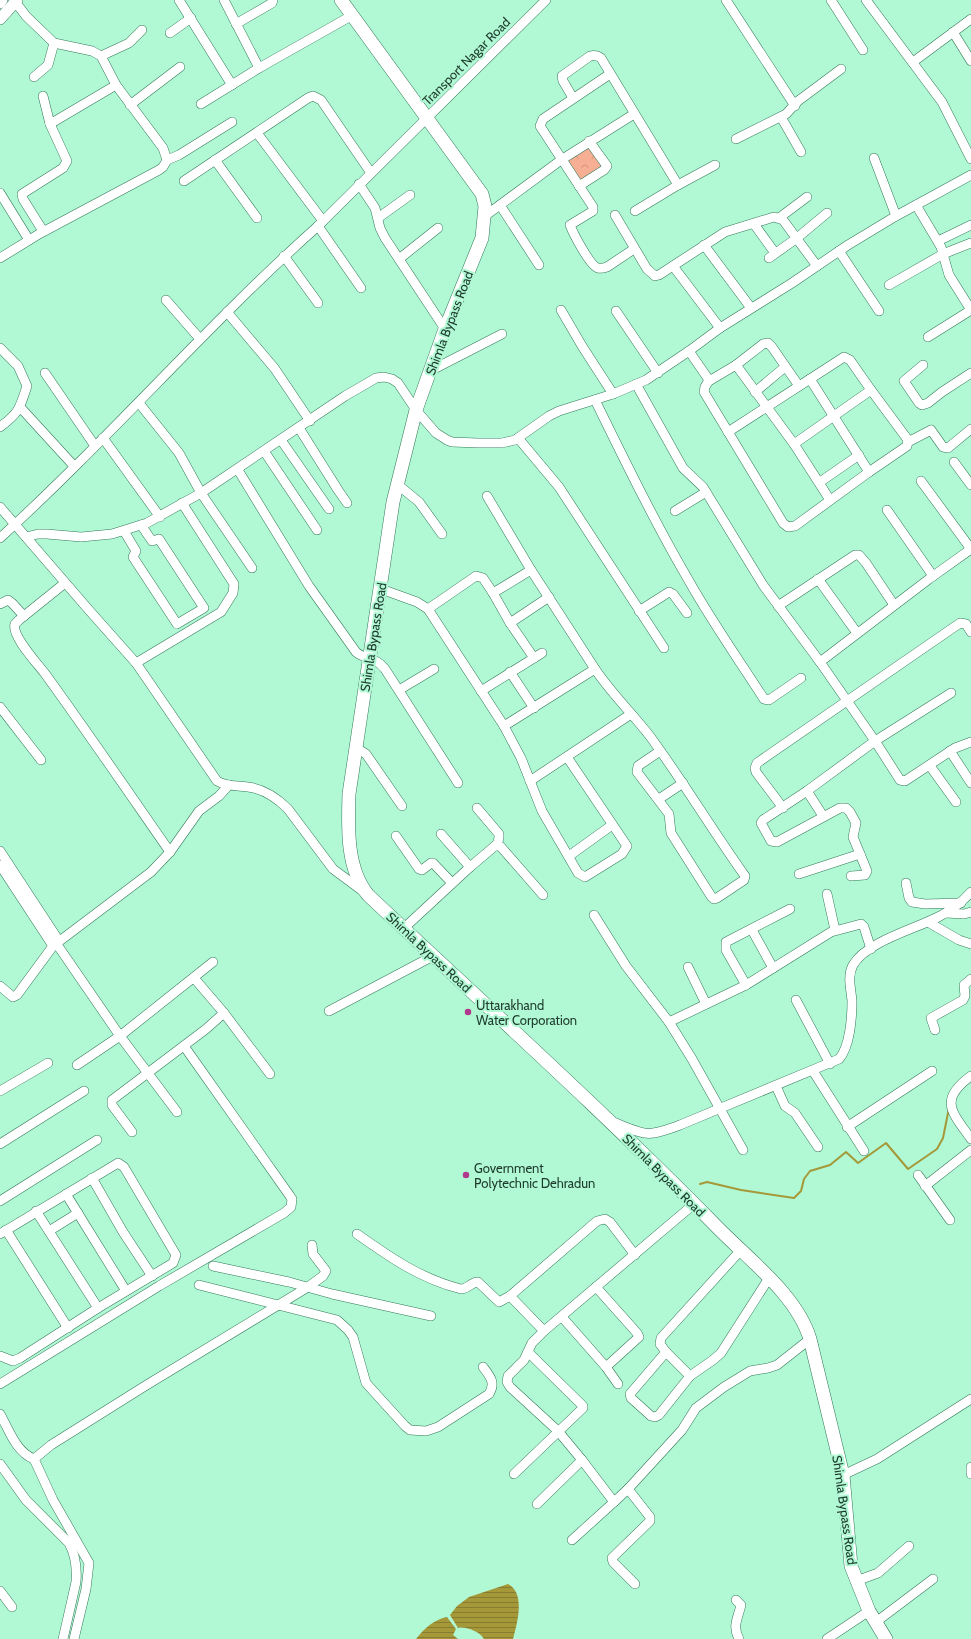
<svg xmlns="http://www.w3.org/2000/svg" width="971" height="1639" viewBox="0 0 971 1639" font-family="Cabin,sans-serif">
<defs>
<pattern id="park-crowns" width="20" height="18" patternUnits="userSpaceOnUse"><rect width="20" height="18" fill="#f7af93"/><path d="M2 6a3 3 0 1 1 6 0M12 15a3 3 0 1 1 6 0" fill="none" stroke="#d3977f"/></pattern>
<pattern id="water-rules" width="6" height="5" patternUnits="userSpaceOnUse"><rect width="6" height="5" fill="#a59839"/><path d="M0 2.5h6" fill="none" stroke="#867d30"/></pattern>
</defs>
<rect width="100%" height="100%" fill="#b1f9d4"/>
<!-- park -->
<polygon fill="url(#park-crowns)" points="589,144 605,167 581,183 566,160"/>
<!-- water -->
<g fill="url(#water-rules)">
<path d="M508,1584C526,1593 517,1624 513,1639H484C480,1632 466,1626 458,1628L450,1615L457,1606L469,1597Z"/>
<path d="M447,1617L456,1629L453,1635L458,1639H416C425,1628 433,1620 447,1617Z"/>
</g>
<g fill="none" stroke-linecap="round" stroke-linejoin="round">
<!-- stream -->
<polyline stroke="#a59839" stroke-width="2" points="700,1184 707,1182 741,1190 794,1198 801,1191 804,1179 810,1171 830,1165 846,1152 858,1163 886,1143 908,1169 937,1149 943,1138 949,1108"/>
<defs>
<g id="minor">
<polyline points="179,0 232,85"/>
<polyline points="224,0 259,68"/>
<polyline points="726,0 795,106"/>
<polyline points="831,0 863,50"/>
<polyline points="866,0 942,102 971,159"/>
<polyline points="236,24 272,3 273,0"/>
<polyline points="953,32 971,61"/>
<polyline points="170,33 191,18"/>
<polyline points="101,56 129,43 142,30"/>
<polyline points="913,62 971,19"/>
<path d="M610,74L543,119L540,126L593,207V211L570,225C573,233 590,266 598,268C601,269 604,268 607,267L634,249"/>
<polyline points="34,77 48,65 54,43"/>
<polyline points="43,96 50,124 67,161 63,168 22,194 23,199 43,231"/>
<path d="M573,98L563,81L562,76L590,56C594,55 597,55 601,58L678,185L715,165"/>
<polyline points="201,104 259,68 351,16"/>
<polyline points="130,105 180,67"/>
<polyline points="781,117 801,152"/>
<polyline points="50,124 116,85"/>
<polyline points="257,133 323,221"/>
<polyline points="736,139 786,114 798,101 841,69"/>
<polyline points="874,158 896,216"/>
<polyline points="167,160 179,155 232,122"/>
<polyline points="215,160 257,218"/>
<polyline points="184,181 308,98 313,96 321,100 371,173"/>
<polyline points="359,184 375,208 380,228 385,238 445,329"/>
<polyline points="579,186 604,170 607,166 589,141"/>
<polyline points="0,193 29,240"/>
<polyline points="500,205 539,265"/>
<polyline points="916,205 941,247 949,275 971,310"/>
<polyline points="635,211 678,185"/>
<polyline points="615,215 647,269 655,276 659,275 725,232 774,217 783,220 817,266"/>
<polyline points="485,216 561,160 634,114"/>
<polyline points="378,218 410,195"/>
<polyline points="779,218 807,197"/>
<polyline points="754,224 775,253"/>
<polyline points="318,226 361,288"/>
<polyline points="938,241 971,225"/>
<polyline points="704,245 751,308"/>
<polyline points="839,251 879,311"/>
<polyline points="284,256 318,303"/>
<polyline points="0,258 39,234 159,170 163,167 167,160 163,148 116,85 101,56 92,51 54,43 26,16 14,0"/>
<polyline points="769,258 797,238 827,213"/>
<polyline points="399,259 438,228"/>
<polyline points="673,266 720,328"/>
<polyline points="889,285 943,254 971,243"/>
<polyline points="166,300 200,339"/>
<polyline points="561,310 582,346 613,394"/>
<polyline points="616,311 658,373"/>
<polyline points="227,312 275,369 310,421"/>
<polyline points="928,337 971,310"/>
<path d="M0,348L18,366L27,386C20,408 19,413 0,427"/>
<polyline points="689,351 709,380 705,387 704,392 783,523 788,527 795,526 869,472 907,446 908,440 871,390 794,444 830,500"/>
<polyline points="736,365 763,344 768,343 772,347 799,386"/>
<polyline points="923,365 904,381 919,403 922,405 928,403 942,392 971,373"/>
<polyline points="430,371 502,334"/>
<polyline points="45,373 95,446"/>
<polyline points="810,379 869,472"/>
<polyline points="709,381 736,365 794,444"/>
<polyline points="636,384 683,468 703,487 763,585 820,662 929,579 971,549"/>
<polyline points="755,392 785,367"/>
<path d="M595,400C625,461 655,523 689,581C712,622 739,660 764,699L769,700L801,678"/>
<polyline points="139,403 179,453 201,493 252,568"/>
<polyline points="20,407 74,466"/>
<polyline points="299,428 338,490 347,503"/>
<polyline points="728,432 844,357 850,360 871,390"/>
<polyline points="103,438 160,517"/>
<polyline points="518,438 559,487 664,648"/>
<polyline points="281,440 329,509"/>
<polyline points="908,442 931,430 943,447 948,448 971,429"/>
<polyline points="264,451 317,530"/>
<polyline points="954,462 971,485"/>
<path d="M238,470L309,586L356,652C365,660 376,657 385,669L458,783"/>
<polyline points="921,481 971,549"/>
<polyline points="820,482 859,455"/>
<polyline points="397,484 419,502 442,534"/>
<path d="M487,496L531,570L595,669C611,693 632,713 649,735C683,781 712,830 745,876L744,880L717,898L714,899L711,896L671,833L669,814L637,772L638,766L660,751"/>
<path d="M0,507L88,609L136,663L217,781C227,787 237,785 248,787C265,789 277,798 288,809L333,869L364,892"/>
<polyline points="887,510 933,576"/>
<polyline points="675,511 706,492"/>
<polyline points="124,531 136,551 133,557 177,624 204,608 159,539 152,541 141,525"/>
<polyline points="26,537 38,534 47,534 81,537 112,534 147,523 201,493 345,396 376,378 384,377 392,379 398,383 416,410 436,433 447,440 452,442 478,443 502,443 515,440 549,416 559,411 613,394 646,380 689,351 720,328 792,283 848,245 896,216 971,175"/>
<path d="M0,538C110,438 207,325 318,226L546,0"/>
<polyline points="531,570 493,593 510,623 549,597"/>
<polyline points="818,579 857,633"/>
<path d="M65,583L19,620L15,624C11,636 38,664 46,675C88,733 129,793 170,852"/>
<polyline points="381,589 417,602 428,609 504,726 521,758 542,811 578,873 585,877 622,854 627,846 567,757"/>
<polyline points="0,604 8,600 12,603 24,616"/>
<polyline points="778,606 855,555 859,555 866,563 894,605"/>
<polyline points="428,609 476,576 483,578 493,593"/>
<polyline points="639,611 669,592 673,594 687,613"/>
<polyline points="510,623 534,658"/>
<polyline points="820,662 875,741 807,791 763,820 761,823 771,841 777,842 840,808 846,808 850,812 856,823 853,837 867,871 865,875 851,876"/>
<polyline points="136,663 221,612 233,593 234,584 182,503"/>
<polyline points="510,672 534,708"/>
<polyline points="399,690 434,669"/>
<polyline points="481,691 542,653"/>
<polyline points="951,693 875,741 900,780 905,781 955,748 971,742"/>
<polyline points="0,707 41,760"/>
<polyline points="504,726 595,669"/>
<polyline points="355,747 366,754 402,806"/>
<polyline points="950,751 971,783"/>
<polyline points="930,766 956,802"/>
<polyline points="530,781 631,714"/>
<polyline points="807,791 823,816"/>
<polyline points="659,799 683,783"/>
<polyline points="477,808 499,834 499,838 497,845"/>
<polyline points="783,808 756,772 755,768 757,763 960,623 966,624 971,632"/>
<polyline points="441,834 470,867"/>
<polyline points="396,836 419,869 422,870 431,863 433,863 452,883"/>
<polyline points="0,851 59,941"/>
<polyline points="569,856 612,825"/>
<polyline points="0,865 53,946"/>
<polyline points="799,874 860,854"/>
<polyline points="906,883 909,898 912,902 925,904 961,903"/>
<polyline points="827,894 835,930"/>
<polyline points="946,913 964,914 971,912"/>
<polyline points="594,915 626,966 669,1022 692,1059 743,1150"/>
<polyline points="928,922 959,940 971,944"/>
<polyline points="403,929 470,867 496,845 501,847 543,895"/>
<polyline points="752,930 773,968"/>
<polyline points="56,943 120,1036 177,1112"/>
<polyline points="688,967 706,1004"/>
<polyline points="194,978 224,1013 270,1074"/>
<polyline points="746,985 726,950 726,942 790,909"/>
<polyline points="0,986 13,997 17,995 53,946 151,872 170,852 199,811 219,796 229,785"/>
<polyline points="796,1000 830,1064"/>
<polyline points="329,1011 433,956"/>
<polyline points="669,1022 746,985 831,932 861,924 864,927 871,949"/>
<polyline points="935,1030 931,1018 963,1000 965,996 964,985 971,979"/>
<polyline points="77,1065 120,1036 213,962"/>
<polyline points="813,1071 864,1151"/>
<path d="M971,1076C938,1100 952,1112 971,1139"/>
<polyline points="776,1086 785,1106 795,1113 818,1147"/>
<polyline points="0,1091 48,1063"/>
<path d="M613,1122C646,1135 646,1138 680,1125L839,1059C850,1047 852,1017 852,1001C851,989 847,976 853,965C867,941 916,929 940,916C952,910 962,902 971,892"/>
<polyline points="847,1127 932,1071"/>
<polyline points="132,1132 112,1105 112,1100 206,1029 224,1013"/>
<polyline points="0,1144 84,1091"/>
<polyline points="918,1175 950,1220"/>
<polyline points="92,1178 123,1232 152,1276"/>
<polyline points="925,1186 971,1150"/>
<polyline points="66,1194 126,1291"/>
<polyline points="0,1201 97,1140"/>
<polyline points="36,1211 98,1308"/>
<polyline points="6,1230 68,1328"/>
<polyline points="49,1231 78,1213"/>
<polyline points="0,1234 118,1163 124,1167 176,1255 173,1263 98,1308 20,1358 13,1361 0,1356"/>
<path d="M357,1234C391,1258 421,1279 461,1289C468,1289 471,1282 478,1282L499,1302L510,1296"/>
<polyline points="740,1251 661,1338 660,1344 666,1352 630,1394 631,1398 651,1416 655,1417 659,1415 690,1376 713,1360 721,1353 769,1278"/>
<polyline points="213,1266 289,1282 332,1294 431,1316"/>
<path d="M199,1285L337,1320L348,1330L353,1337L366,1383L405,1426L410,1430L426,1431L438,1427L489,1394C496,1383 490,1376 483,1367"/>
<polyline points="596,1287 637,1333 639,1337 606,1367"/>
<polyline points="562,1317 606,1367 618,1384"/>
<polyline points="544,1331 510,1296 597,1221 605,1219 610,1222 635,1255"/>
<polyline points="666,1352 690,1376"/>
<polyline points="0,1384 159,1286 284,1213 291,1207 292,1199 290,1196 184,1046"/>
<path d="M0,1414C9,1430 16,1452 34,1459"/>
<path d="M0,1464L26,1500L69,1543C75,1554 77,1569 76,1582L63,1639"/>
<polyline points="971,1467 971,1474"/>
<polyline points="514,1474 583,1408 583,1406 528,1352"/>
<polyline points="843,1475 877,1459 971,1399"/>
<polyline points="628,1489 650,1517 650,1521 612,1558 613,1562 635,1584"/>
<polyline points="614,1502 628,1489 682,1430 696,1408 724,1387 750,1371 768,1368 777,1365 810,1339"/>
<polyline points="537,1504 582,1460 558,1431 510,1387 507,1382 508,1376 524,1360 532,1343 544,1331 694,1204"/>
<polyline points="572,1540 614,1502 582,1460"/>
<polyline points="856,1581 878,1573 909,1546"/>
<polyline points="0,1591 12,1607"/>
<path d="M736,1600L741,1605C738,1618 732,1626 739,1639"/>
<polyline points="876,1622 933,1579"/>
<polyline points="74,1639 86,1589 89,1563 53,1500 34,1459 51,1445 145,1386 308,1287 323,1276 326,1271 313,1254 312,1245"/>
<polyline points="827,1639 869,1611"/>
</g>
<g id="major">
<polyline points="0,3 2,0"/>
<polyline points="0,19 17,0"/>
</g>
<path id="highway" d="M341,0L482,194L485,206L482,238L445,329L416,410L393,502L349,794C348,827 346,868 368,895C485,1005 604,1112 716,1226C747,1258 797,1295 810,1339L843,1475L851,1566L869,1611L886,1639"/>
</defs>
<!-- minor casing -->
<use href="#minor" stroke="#327959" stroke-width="10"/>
<!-- major casing -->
<use href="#major" stroke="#327959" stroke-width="12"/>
<!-- highway casing -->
<use href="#highway" stroke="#327959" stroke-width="14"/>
<!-- minor -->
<use href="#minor" stroke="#fff" stroke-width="9"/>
<!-- major -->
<use href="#major" stroke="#fff" stroke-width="11"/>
<!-- highway -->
<use href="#highway" stroke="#fff" stroke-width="13"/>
</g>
<!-- markers -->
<g fill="#b0388d" stroke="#b1f9d4" stroke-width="1.5">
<circle cx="468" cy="1012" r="4"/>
<circle cx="466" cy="1175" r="4"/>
</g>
<g text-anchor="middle" stroke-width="4" stroke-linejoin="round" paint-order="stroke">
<!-- street labels -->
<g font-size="13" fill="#1d3a2c" stroke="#b1f9d4">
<text transform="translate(466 61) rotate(-45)" y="5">Transport Nagar Road</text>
<text transform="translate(449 323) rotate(-69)" y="5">Shimla Bypass Road</text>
<text transform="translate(373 637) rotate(-81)" y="5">Shimla Bypass Road</text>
<text transform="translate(429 952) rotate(43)" y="5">Shimla Bypass Road</text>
<text transform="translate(664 1175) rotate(45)" y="5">Shimla Bypass Road</text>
<text transform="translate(845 1510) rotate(82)" y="5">Shimla Bypass Road</text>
</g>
<!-- poi labels -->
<g font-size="13" fill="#1d3a2c" stroke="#b1f9d4" text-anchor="start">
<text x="476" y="1010">Uttarakhand<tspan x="476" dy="15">Water Corporation</tspan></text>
<text x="474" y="1173">Government<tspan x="474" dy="15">Polytechnic Dehradun</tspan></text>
</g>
</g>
</svg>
